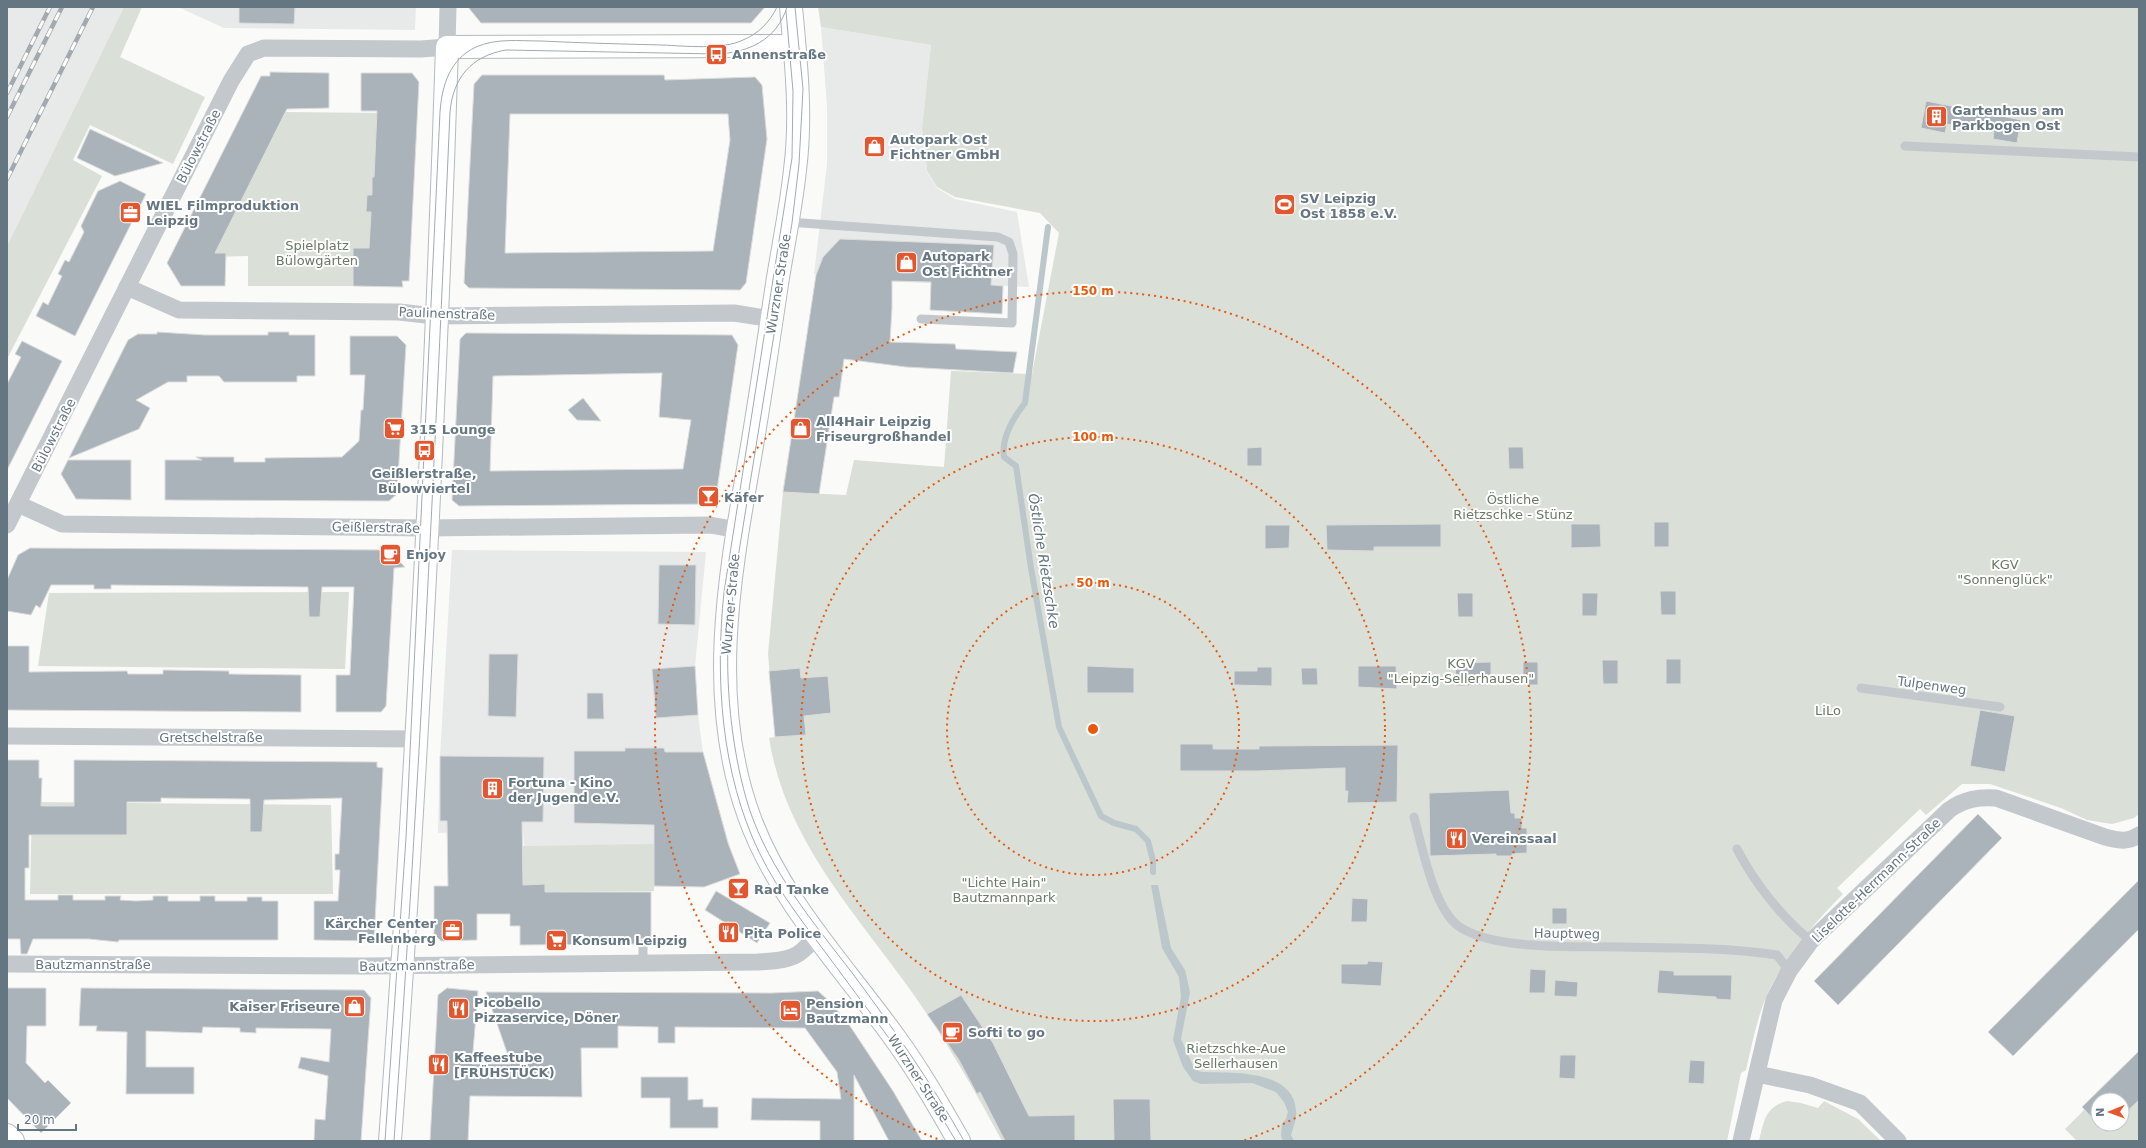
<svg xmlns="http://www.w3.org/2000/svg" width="2146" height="1148" viewBox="0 0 2146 1148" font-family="'DejaVu Sans',sans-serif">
<rect width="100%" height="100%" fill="#fafaf8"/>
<!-- built -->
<g fill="#e8e9e9">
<polygon points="7,7 124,7 7,246"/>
<polygon points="178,7 416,7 415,30 224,28"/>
<polygon points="821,27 931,45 922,128 927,172 937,188 955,199 1017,212 1029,287 851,280 814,274 827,164 827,107"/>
<polygon points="452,550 706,552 695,666 698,715 703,752 729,844 524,846 523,831 438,833 440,756"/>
</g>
<!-- green -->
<g fill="#dadfd7" fill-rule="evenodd">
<polygon points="124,7 142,7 120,57 205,97 173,164 90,125 73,160 102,176 7,359 7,246"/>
<path d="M818,7H2139V814L2134,818L2112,824L2087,820L2061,808L1990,784H1962L1926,815L1920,809L1837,888L1843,894C1814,923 1779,963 1764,1002C1756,1024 1751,1048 1746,1070L1741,1073L1727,1141H1002C974,1089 944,1037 909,988C852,909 785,838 769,738L775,737L768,654L783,492L846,495L854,460L944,467L951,371L1032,374L1059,233L1040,213L955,197L937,187L927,171L922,128L931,45L821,27Z"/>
<polygon points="286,112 380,113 380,253 354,254 353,286 248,286 248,256 212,257"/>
<polygon points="349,592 345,669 38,666 49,593"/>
<polygon points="32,802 331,805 333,894 30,894"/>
<polygon points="654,844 654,891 545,892 545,884 523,885 522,846"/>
<path d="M2139,1055V1141H2077L2065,1129ZM2098,1100H2122V1124H2098Z"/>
<path d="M1787,1101L1801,1103L1818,1108L1824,1101L1858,1119L1881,1141H1759C1764,1121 1765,1107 1787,1101Z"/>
</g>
<!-- water -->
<path fill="#bbc7cb" d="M1151,885H1158L1171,948L1185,970L1190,992L1181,1039L1195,1070L1202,1072C1231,1073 1294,1069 1296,1111C1297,1119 1293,1128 1291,1135L1294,1141H1283L1281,1136L1282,1124L1286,1119L1288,1112L1284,1102L1276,1092L1252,1083L1201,1084L1193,1081L1183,1067L1173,1040L1181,997L1179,977L1162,948Z"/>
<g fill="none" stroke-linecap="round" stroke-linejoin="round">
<!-- stream -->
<path stroke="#bbc7cb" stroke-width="6" d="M1048,227L1025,403C1014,417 1001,438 1004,457L1016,466L1031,568L1059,727L1101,816L1114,823L1136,829L1148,841L1153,861V872"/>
</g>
<!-- building -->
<g fill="#aab3b9" stroke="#dcdcda" fill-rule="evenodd">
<polygon points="239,7 295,7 294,24 239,23"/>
<polygon points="468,7 765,7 751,23 481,23"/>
<polygon points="270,72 329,73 329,108 287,109 215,253 226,253 225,286 181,286 167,263 261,76 270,76"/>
<polygon points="361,73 412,73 419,82 409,281 402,281 403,287 353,286 353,248 369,248 371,212 366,212 367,195 372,195 372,177 374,177 377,111 361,111"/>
<path d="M482,75H664L665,80L755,77L762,85L767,139L746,283L740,290L469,288L464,283L474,84ZM510,114H728L730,140L713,251L505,253Z"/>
<polygon points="1926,101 2021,120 2017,143 1993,139 1994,132 1947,124 1945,133 1921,128"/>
<polygon points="90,129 129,147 163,163 115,176 77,158"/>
<polygon points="120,181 146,194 75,336 36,316 43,302 48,305 62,276 58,274 65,260 69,262 84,232 81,226 98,191"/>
<polygon points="840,239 994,245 991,285 1003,286 1002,314 930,310 931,282 892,281 892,308 890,342 955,344 956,349 1017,352 1013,373 906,367 844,359 839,397 834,397 819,494 783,492 816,275 823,257"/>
<polygon points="157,332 205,335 268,335 268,332 289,332 289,335 315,335 315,376 297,376 297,382 224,382 219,376 187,376 187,382 168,382 136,400 150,408 139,429 69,458 128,340 138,334 157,334"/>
<path d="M466,333L732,335L738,345L715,504L459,506L452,500L460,339ZM662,373L659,417L691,420L683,469L490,471L493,376Z"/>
<polygon points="350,336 397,336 406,345 397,494 389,501 165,500 165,460 202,460 196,457 234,457 234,462 265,462 265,458 342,457 359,441 361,410 363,410 365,375 350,375"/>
<polygon points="22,341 62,361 7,470 7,384 21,357 15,354"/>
<polygon points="583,398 601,421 577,420 568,410"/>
<polygon points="1262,447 1262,466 1247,466 1247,448"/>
<polygon points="1508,447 1523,447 1524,469 1509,469"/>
<polygon points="68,460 131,460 131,500 76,499 61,474"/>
<rect x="1654" y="522" width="15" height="25"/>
<polygon points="1441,524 1441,547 1374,547 1374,551 1327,550 1326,525"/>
<polygon points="1571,524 1600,524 1601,547 1571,548"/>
<polygon points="1265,525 1290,525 1289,548 1265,549"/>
<polygon points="30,548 388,550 405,567 394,568 386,706 381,712 336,712 336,675 350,675 354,587 322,587 320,617 309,617 308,587 111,585 111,589 94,589 94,585 51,585 40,608 36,605 31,615 7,611 7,580 18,555"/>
<polygon points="659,565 696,565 695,625 658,624"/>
<polygon points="1660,591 1676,591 1676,615 1661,615"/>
<polygon points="1457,593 1473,593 1473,617 1458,617"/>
<polygon points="1582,593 1598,593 1597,616 1582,616"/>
<polygon points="7,646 29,646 29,672 127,671 128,674 163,674 163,670 229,671 229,674 301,675 301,712 7,710"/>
<polygon points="489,654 518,654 516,717 488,716"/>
<rect x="1666" y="659" width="15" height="25"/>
<polygon points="1602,660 1618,660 1618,684 1603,684"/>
<polygon points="1491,662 1491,685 1456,686 1455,663"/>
<rect x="1523" y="662" width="15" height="23"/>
<polygon points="695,666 698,715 656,718 652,669"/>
<polygon points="1087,666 1134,668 1134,693 1087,693"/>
<polygon points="1358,666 1396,666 1397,689 1358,687"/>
<polygon points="1257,667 1272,667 1272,686 1234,685 1234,671 1257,671"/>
<polygon points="800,668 801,678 828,676 831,713 804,716 806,735 775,737 769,671"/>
<polygon points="1301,668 1317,668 1318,685 1302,685"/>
<polygon points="587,693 603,693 604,719 587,719"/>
<polygon points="1980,710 2015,716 2005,772 1970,766"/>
<polygon points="1180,744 1213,744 1213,749 1259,749 1259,746 1398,745 1397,802 1347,803 1348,791 1345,791 1345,768 1257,771 1180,771"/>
<polygon points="625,748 664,748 665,752 703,752 728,843 740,874 704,887 654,886 654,825 574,823 574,751 625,751"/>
<polygon points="440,756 544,757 543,822 522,822 523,885 545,884 545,892 651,892 651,944 643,938 638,941 637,944 520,945 520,926 510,926 510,914 477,914 477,940 441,941 434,934 434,886 448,886 447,821 440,821"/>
<polygon points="7,760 39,760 39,778 42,778 41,806 74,806 74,760 377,762 377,767 383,768 374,941 314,940 314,901 338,901 340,870 335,870 335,854 339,854 342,798 264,800 262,832 250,832 250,799 161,798 161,802 127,802 127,835 29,835 29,868 25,868 25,900 58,900 58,895 73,895 73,900 105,900 105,896 121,896 120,900 136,901 153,900 153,896 168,896 168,901 200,901 200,896 215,896 215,901 247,901 247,897 262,897 262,901 278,901 278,940 119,940 118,942 89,939 33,939 27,954 21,954 20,939 7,939"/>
<polygon points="1509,790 1511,813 1515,813 1515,818 1522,818 1522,828 1527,828 1527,853 1512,854 1512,856 1496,856 1496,854 1430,856 1429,793"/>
<polygon points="1978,814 2002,838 1838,1005 1814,981"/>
<polygon points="2139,880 2139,929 2013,1056 1988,1032"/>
<polygon points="716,891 770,923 757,943 705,910"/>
<polygon points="1352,898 1368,899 1367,922 1351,922"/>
<rect x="1552" y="908" width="15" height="16"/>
<polygon points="1368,961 1383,962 1381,986 1341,984 1341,964 1367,964"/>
<polygon points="1530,969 1546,970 1545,993 1529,993"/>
<polygon points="1659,970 1674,971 1674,975 1732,975 1731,1000 1716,999 1716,997 1657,993"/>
<polygon points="1555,980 1578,982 1577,997 1554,996"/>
<polygon points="7,988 46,988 46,1026 27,1026 26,1063 45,1083 48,1080 71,1103 41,1133 7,1098"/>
<polygon points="81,988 364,990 371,998 361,1141 314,1141 315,1119 325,1120 328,1076 298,1068 301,1057 329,1062 331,1029 256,1028 256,1033 240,1032 240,1028 203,1027 202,1033 146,1031 146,1067 194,1067 194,1094 126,1094 127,1032 96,1031 97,1026 79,1026"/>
<polygon points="447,988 478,991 472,1064 511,1064 486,992 772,993 818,991 829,1001 848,1023 893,1091 922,1141 889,1141 854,1075 854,1141 820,1141 820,1121 751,1120 752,1098 841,1099 837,1072 805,1028 675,1027 675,1043 658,1043 658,1027 618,1026 618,1048 581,1048 582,1097 470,1096 468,1141 430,1141 438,995"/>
<polygon points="961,995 993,1043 1029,1116 1075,1115 1075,1141 1005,1141 980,1092 977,1094 959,1060 927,1014"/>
<polygon points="2139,1051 2139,1100 2122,1116 2122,1100 2098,1100 2098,1124 2082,1107"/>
<polygon points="1560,1055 1576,1055 1575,1079 1559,1078"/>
<polygon points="1690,1060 1705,1061 1704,1084 1688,1083"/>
<polygon points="641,1077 688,1077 688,1100 703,1099 703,1107 718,1107 718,1128 670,1128 670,1098 641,1098"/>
<polygon points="1113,1099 1150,1099 1151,1141 1114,1141"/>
</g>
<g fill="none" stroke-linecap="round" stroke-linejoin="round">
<defs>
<g id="secondary">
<path d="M791,7C796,61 802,116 795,170C791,208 783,246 777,284C769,338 761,392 752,446C731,568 705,695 749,816C779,900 844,967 895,1038C919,1071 939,1106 959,1141"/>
<polyline points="7,1135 13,1141"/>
<path d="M390,1141C417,777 435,412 447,47L794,46"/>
</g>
</defs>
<!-- secondary casing -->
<use href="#secondary" stroke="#b3babf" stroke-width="24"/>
<!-- lane -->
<g stroke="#c3c8cc" stroke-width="9">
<polyline points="1905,146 2139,157"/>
<polyline points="788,222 998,237 1009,242 1013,254 1012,323 921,319"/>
<polyline points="1861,688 2000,707"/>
<path d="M1414,817C1422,846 1433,905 1457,925C1490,951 1578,946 1620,947C1672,948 1725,947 1777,955L1789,971"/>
<path d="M1737,849C1754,882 1782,918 1811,941"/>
<polyline points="643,944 643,963"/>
</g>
<!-- street -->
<g stroke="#c3c8cc" stroke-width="17">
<polyline points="127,287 179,310 399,312 435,316 734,313 772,319"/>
<polyline points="18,504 62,524 427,528 710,525 738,530"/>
<polyline points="7,525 231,81 248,54 264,48 421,49 447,47 448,7"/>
<polyline points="7,736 415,739"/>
<path d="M7,964L365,966L757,962C771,961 791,961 802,951C808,946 812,940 818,935"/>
<polyline points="1757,1074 1810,1085 1860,1103 1898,1141"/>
<path d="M1741,1141L1774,1000L1789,971L1811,941L1949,810C1964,799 1978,797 1996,798L2105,837C2118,840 2127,843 2139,835"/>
</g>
<!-- secondary -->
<use href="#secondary" stroke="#fff" stroke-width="22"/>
<!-- tram -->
<g stroke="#a2aab0" stroke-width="1">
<path d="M795,7L803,89L799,164L792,223L737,564C734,590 730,615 728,641C726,694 733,757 749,808C770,871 813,922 853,974C893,1028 931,1082 964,1141"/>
<path d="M786,11L793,91L792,158L724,592C715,679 721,773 759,852C779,894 810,931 837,968C861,1001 887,1034 910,1068C926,1091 941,1116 956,1141"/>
<path d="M385,1141L406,838L440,112C442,85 450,59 476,47C496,38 520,41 541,41C582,43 622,44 662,45C685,46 723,50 743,40C758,34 770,22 777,7"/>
<path d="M394,1141C419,798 435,455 450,112C453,78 471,56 506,50L716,54C748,53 777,40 787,7"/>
</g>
<defs>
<g id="rail">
<polyline points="7,93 50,7"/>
<polyline points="7,117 62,7"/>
<polyline points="7,179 93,7"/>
</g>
</defs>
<!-- rail casing -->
<use href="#rail" stroke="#a2aab0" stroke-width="4.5"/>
<!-- rail -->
<use href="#rail" stroke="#fff" stroke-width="3" stroke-dasharray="9" stroke-linecap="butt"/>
</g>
<!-- distance rings -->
<g fill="none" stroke="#e8590c" stroke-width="2" stroke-dasharray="2 4">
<circle cx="1093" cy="729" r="146"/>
<circle cx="1093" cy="729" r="292"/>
<path d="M943 1141A438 438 0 1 1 1243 1141"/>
</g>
<!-- icons -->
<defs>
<symbol id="bus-square" viewBox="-11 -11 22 22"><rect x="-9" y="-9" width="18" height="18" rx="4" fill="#e4572e" stroke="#fff"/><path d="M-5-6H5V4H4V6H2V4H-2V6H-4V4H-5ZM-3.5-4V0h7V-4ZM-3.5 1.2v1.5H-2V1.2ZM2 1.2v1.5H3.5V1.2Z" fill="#fff"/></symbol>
<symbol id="building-square" viewBox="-11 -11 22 22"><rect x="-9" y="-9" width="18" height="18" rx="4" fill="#e4572e" stroke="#fff"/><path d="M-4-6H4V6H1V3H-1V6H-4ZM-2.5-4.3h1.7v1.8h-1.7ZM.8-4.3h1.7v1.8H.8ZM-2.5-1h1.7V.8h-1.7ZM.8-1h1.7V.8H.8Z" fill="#fff"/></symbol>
<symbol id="shop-square" viewBox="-11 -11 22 22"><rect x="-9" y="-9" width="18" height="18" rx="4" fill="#e4572e" stroke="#fff"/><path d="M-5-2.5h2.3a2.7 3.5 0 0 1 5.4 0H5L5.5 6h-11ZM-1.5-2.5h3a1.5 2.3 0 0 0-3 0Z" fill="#fff"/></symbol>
<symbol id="stadium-square" viewBox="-11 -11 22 22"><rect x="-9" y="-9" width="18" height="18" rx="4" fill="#e4572e" stroke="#fff"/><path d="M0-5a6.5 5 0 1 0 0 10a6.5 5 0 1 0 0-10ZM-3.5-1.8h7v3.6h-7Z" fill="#fff"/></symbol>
<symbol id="office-square" viewBox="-11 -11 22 22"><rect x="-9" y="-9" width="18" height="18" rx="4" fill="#e4572e" stroke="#fff"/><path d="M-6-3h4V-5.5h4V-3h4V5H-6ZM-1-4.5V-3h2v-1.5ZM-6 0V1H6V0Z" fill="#fff"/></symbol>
<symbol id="supermarket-square" viewBox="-11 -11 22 22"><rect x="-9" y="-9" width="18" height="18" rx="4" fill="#e4572e" stroke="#fff"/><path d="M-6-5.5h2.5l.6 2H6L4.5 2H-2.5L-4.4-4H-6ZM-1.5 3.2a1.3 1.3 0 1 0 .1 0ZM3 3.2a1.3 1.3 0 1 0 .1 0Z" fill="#fff"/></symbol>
<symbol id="bar-square" viewBox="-11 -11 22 22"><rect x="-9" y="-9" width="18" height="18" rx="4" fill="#e4572e" stroke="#fff"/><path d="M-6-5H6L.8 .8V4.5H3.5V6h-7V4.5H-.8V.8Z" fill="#fff"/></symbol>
<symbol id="cafe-square" viewBox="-11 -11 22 22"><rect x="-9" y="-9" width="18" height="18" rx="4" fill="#e4572e" stroke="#fff"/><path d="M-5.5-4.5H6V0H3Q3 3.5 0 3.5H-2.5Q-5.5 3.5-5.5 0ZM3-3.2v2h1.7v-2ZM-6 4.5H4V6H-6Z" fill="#fff"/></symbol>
<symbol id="restaurant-square" viewBox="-11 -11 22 22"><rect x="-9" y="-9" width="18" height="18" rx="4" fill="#e4572e" stroke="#fff"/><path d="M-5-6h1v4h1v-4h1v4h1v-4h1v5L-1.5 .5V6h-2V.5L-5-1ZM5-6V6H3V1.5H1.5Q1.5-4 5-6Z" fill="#fff"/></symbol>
<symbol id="hotel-square" viewBox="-11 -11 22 22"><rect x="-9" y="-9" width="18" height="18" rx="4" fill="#e4572e" stroke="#fff"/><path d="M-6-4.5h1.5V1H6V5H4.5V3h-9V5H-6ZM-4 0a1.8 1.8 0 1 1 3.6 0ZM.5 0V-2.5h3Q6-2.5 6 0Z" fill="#fff"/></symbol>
</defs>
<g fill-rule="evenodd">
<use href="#bus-square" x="704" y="42" width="25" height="25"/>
<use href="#building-square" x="1924" y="104" width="25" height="25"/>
<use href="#shop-square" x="862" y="134" width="25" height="25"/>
<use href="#stadium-square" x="1272" y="192" width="25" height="25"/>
<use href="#office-square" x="118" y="200" width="25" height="25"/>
<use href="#shop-square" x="894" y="250" width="25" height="25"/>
<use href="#shop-square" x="788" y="416" width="25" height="25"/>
<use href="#supermarket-square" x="382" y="416" width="25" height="25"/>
<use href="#bus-square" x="412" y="438" width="25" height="25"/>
<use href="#bar-square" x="696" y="484" width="25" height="25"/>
<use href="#cafe-square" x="378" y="542" width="25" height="25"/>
<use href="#building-square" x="480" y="776" width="25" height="25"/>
<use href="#restaurant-square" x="1444" y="826" width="25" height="25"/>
<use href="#bar-square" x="726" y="876" width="25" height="25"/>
<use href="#office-square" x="440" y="918" width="25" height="25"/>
<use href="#restaurant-square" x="716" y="920" width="25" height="25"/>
<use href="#supermarket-square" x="544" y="928" width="25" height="25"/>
<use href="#shop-square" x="342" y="994" width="25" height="25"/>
<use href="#restaurant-square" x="446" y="996" width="25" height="25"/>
<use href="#hotel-square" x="778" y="998" width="25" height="25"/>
<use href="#cafe-square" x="940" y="1020" width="25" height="25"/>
<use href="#restaurant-square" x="426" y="1052" width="25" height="25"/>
</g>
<g text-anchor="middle" stroke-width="4" stroke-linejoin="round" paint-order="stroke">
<!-- poi labels -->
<g font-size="13" font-weight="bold" fill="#657683" stroke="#fff" text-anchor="start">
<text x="732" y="59">Annenstraße</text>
<text x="1952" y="115">Gartenhaus am<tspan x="1952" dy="15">Parkbogen Ost</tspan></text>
<text x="890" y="144">Autopark Ost<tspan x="890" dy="15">Fichtner GmbH</tspan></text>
<text x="1300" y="203">SV Leipzig<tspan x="1300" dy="15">Ost 1858 e.V.</tspan></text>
<text x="146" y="210">WIEL Filmproduktion<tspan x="146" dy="15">Leipzig</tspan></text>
<text x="922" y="261">Autopark<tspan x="922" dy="15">Ost Fichtner</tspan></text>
<text x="816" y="426">All4Hair Leipzig<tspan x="816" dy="15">Friseurgroßhandel</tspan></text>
<text x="410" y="434">315 Lounge</text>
<text x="424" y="478" text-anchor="middle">Geißlerstraße,<tspan x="424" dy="15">Bülowviertel</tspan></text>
<text x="724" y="502">Käfer</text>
<text x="406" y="559">Enjoy</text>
<text x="508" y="787">Fortuna - Kino<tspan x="508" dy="15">der Jugend e.V.</tspan></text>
<text x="1472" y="843">Vereinssaal</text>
<text x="754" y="894">Rad Tanke</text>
<text x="436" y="928" text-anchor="end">Kärcher Center<tspan x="436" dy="15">Fellenberg</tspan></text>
<text x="744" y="938">Pita Police</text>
<text x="572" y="945">Konsum Leipzig</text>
<text x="474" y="1007">Picobello<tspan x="474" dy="15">Pizzaservice, Döner</tspan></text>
<text x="806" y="1008">Pension<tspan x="806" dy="15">Bautzmann</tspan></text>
<text x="340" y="1011" text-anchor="end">Kaiser Friseure</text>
<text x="968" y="1037">Softi to go</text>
<text x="454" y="1062">Kaffeestube<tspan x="454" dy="15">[FRÜHSTÜCK)</tspan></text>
</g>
<!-- street labels -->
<g font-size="13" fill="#657683" stroke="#fff">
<text transform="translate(198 146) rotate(-63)" y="5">Bülowstraße</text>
<text transform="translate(778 284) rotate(-81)" y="5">Wurzner Straße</text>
<text transform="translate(447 313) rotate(2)" y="5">Paulinenstraße</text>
<text transform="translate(53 435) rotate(-63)" y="5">Bülowstraße</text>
<text transform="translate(376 527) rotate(1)" y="5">Geißlerstraße</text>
<text transform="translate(730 604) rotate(-85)" y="5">Wurzner Straße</text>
<text transform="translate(1932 685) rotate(8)" y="5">Tulpenweg</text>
<text x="211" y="742">Gretschelstraße</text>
<text transform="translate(1876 880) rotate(-44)" y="5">Liselotte-Herrmann-Straße</text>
<text transform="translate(1567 933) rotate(1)" y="5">Hauptweg</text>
<text x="93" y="969">Bautzmannstraße</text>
<text transform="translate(417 965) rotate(-1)" y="5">Bautzmannstraße</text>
<text transform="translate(919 1078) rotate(57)" y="5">Wurzner Straße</text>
</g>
<!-- park labels -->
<g font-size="13" fill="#687a64" stroke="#fff">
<text x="317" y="250">Spielplatz<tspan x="317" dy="15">Bülowgärten</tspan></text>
<text x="1513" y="504">Östliche<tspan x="1513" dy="15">Rietzschke - Stünz</tspan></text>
<text x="2005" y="569">KGV<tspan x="2005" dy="15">"Sonnenglück"</tspan></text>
<text x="1461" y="668">KGV<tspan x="1461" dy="15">"Leipzig-Sellerhausen"</tspan></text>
<text x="1828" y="715">LiLo</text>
<text x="1004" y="887">"Lichte Hain"<tspan x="1004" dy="15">Bautzmannpark</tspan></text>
<text x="1236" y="1053">Rietzschke-Aue<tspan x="1236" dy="15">Sellerhausen</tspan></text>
</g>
<!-- water labels -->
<g font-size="14" font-style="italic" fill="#60757c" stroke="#fff">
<text transform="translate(1044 561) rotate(81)" y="5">Östliche Rietzschke</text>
</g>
</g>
<circle cx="1093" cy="729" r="6" fill="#e8590c" stroke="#fff" stroke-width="2"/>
<g font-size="12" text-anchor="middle" font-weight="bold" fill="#e8590c" stroke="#fff" stroke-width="4" stroke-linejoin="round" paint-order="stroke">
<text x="1093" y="295">150 m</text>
<text x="1093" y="441">100 m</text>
<text x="1093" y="587">50 m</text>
</g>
<!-- border -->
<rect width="2146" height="1148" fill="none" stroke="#657683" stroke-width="16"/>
<!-- north arrow -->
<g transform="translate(2110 1112) rotate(269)"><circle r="19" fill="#ffffff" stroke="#c1c8cd"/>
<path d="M0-3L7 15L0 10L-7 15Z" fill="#e4572e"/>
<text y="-6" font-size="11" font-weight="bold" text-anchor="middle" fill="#657683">N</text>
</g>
<!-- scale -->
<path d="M18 1124v6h58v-6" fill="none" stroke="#657683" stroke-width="2"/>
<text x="24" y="1124" font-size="12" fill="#657683" stroke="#ffffff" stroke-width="3" paint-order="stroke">20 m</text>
</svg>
